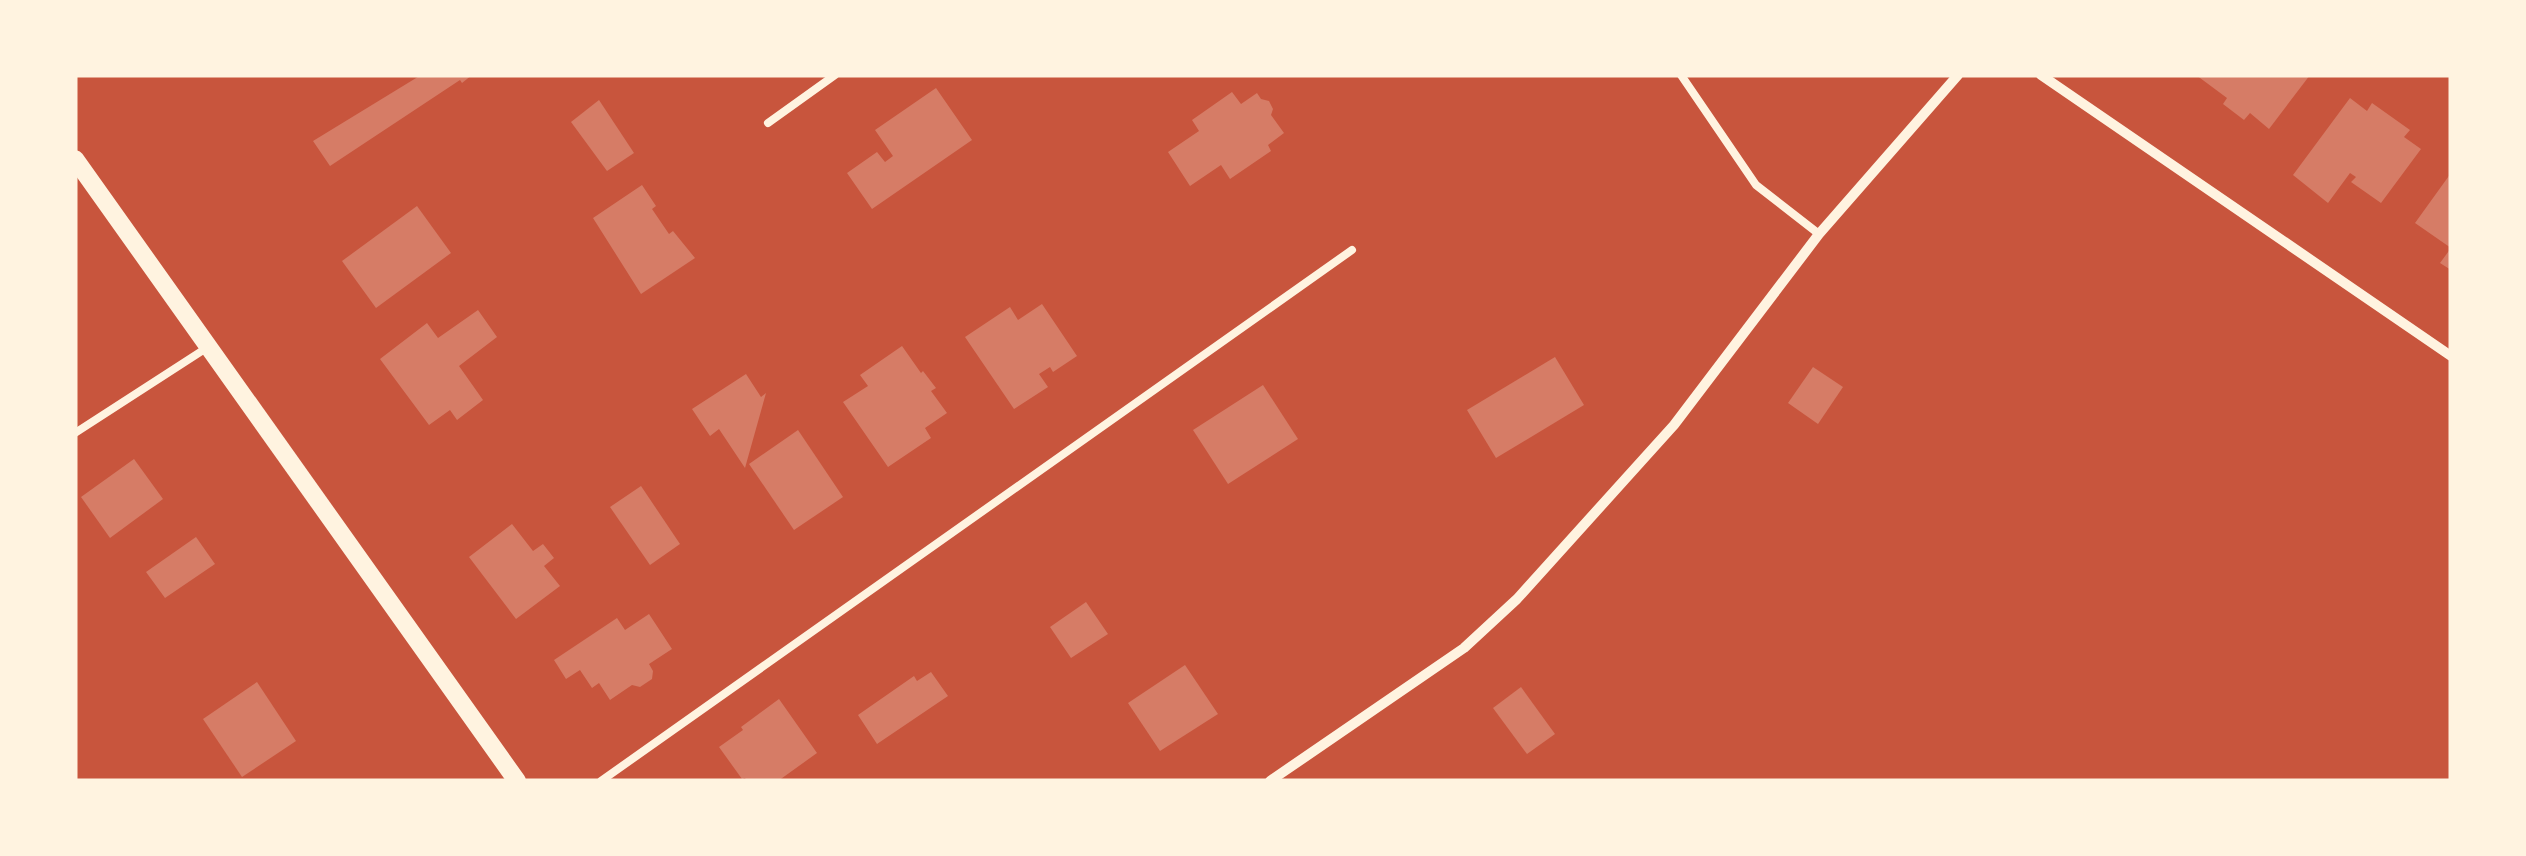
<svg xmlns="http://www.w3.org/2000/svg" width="2526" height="856" viewBox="0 0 2526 856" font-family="Signika,sans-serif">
<rect width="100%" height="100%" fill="#c8553d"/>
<!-- building -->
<g fill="#d67c66">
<polygon points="421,75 472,75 462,83 460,80 330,166 313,141"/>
<polygon points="2196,75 2310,75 2269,129 2250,113 2244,120 2223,104 2227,98"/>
<polygon points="936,88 972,140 872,209 847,173 877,152 885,162 893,156 875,130"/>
<polygon points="1232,92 1241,104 1257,93 1261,99 1269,101 1273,109 1271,115 1284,133 1268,145 1271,151 1230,179 1221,165 1190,186 1168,152 1199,131 1192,120"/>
<polygon points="2350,98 2367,111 2372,103 2410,130 2404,137 2421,149 2381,203 2351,182 2356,177 2350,173 2328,203 2293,175"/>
<polygon points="599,100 634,153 607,171 571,122"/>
<polygon points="2451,173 2451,270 2440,263 2451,248 2415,223"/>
<polygon points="642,185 656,206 652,209 669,234 673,231 695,258 641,294 593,218"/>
<polygon points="417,206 451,253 376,308 342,261"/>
<polygon points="1042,304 1077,356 1053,372 1050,367 1039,374 1048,387 1014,409 965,337 1010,307 1018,320"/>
<polygon points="478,310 497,337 459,366 483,400 457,420 450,410 429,425 380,359 427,323 438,338"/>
<polygon points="902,346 921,373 923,371 936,388 931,391 947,413 925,428 931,438 888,467 843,402 868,386 860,375"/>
<polygon points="1555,357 1584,405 1496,458 1467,410"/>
<polygon points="1813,367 1843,387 1818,424 1788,403"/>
<polygon points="746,374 761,397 766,393 745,468 719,429 710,436 692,409"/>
<polygon points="1263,385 1298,439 1228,484 1193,430"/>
<polygon points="798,430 843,497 794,530 749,464"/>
<polygon points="134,459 163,499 110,538 81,497"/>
<polygon points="641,486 680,544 650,565 610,507"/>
<polygon points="512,524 533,551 543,544 554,558 544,566 560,586 516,619 469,557"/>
<polygon points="196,537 215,564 165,598 146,572"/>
<polygon points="1086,602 1108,634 1071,658 1050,627"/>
<polygon points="649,614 672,649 649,664 653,671 652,679 640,687 632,685 610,700 599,683 592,688 580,670 566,679 554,660 617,618 625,630"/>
<polygon points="1185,665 1218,714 1160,751 1128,703"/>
<polygon points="931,672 948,696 877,744 858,715 914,676 917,681"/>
<polygon points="257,682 296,741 242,777 203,719"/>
<polygon points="1521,687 1555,734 1527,754 1493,708"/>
<polygon points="779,699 817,753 778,781 747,781 745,778 742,779 719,747 743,730 741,727"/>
</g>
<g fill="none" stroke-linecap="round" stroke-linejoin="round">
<!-- service -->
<g stroke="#fff3e0" stroke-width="8">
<polyline points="1681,75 1756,185 1819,234"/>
<polyline points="768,123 835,75"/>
<polyline points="75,433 208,347"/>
<polyline points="601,781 1352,250"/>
</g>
<!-- minor -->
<g stroke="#fff3e0" stroke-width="10">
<polyline points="2041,75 2451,356"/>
<polyline points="1270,781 1464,648 1517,599 1674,425 1819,234 1958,75"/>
</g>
<!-- tertiary -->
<polyline stroke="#fff3e0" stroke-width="18" points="75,159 517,781"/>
</g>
<!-- border -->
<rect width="2526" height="856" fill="none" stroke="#fff3e0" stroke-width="155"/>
</svg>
